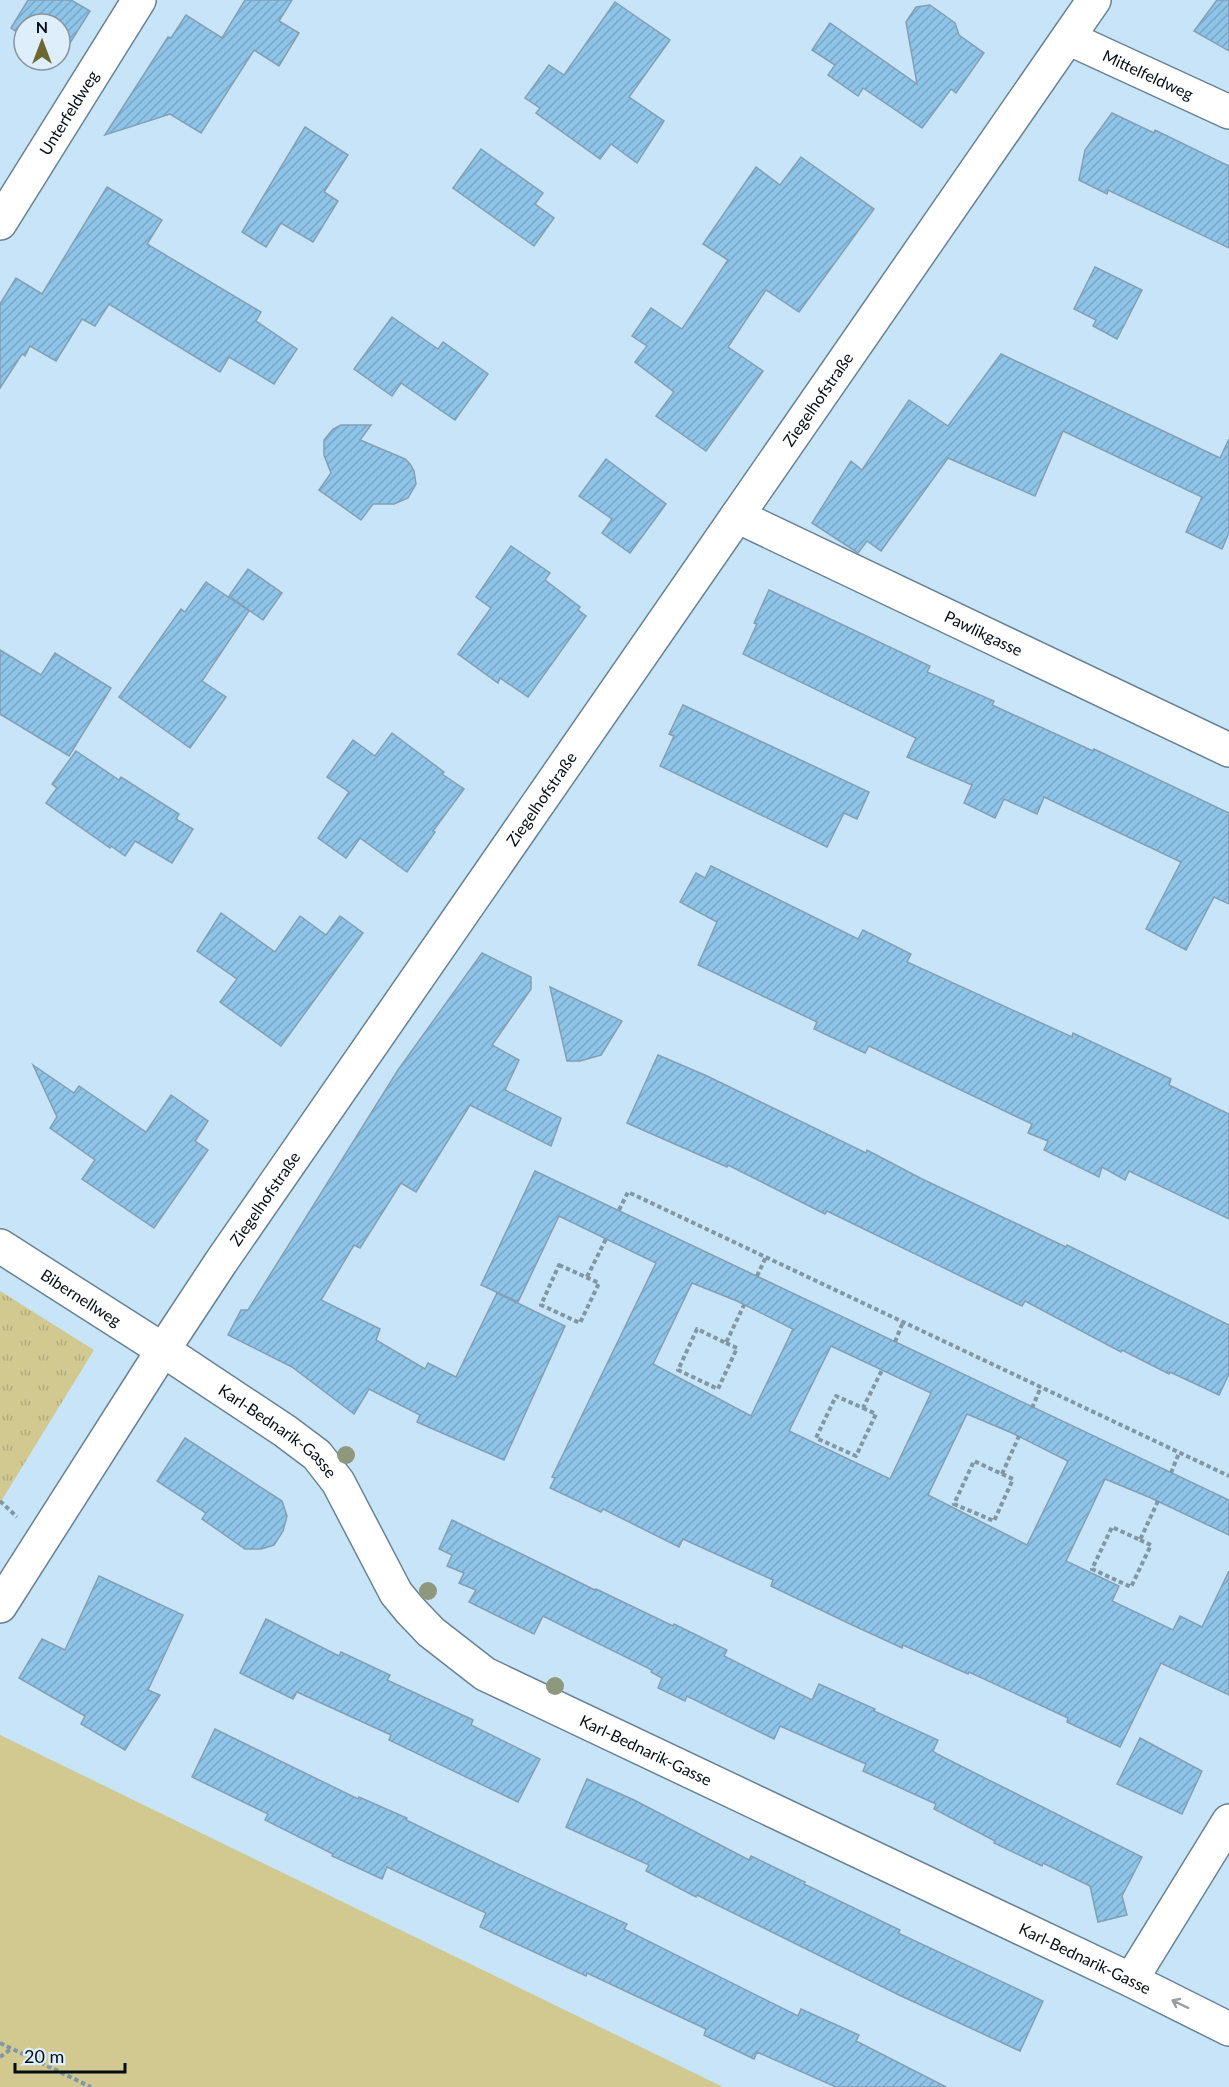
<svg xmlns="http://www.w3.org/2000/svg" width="1229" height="2087" viewBox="0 0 1229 2087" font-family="Lato,sans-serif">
<defs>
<pattern id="park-tufts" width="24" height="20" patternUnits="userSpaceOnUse" patternTransform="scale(1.5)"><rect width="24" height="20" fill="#d1c990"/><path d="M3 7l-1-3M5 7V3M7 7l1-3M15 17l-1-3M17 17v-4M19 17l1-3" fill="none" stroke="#b2ab7b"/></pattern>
<pattern id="building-hatch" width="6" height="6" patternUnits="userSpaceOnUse" patternTransform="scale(1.5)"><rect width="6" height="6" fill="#8ec4e8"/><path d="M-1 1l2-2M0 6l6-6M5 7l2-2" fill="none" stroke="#79a7c6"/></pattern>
</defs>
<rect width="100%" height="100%" fill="#c7e4f8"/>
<!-- grass -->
<polygon fill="#d1c990" points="0,1735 723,2087 0,2087"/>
<!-- park -->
<polygon fill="url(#park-tufts)" points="0,1291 94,1350 0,1503"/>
<!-- building -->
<g fill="url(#building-hatch)" stroke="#849fb2" stroke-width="1.5" fill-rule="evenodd">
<polygon points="28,0 71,0 90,11 60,59 60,24 24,24 24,37 11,28"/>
<polygon points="245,0 292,0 279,21 299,33 279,66 254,50 201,133 170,114 105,135 168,37 171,38 186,15 222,38"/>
<polygon points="1217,0 1229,0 1229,51 1194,31"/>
<polygon points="615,2 670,40 629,97 664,121 637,163 611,144 600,159 536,113 540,108 525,98 549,65 564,75"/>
<polygon points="930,5 955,23 959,35 984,53 956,93 951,89 922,128 863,88 858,96 828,75 835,65 812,50 830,23 917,84 906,22 916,7"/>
<polygon points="1112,113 1154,133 1155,130 1229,166 1229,248 1108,190 1107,194 1079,180 1085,150"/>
<polygon points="305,127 348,155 324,192 338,201 313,242 281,223 266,247 242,232"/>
<polygon points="481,149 543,193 535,204 554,218 534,246 453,188"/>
<polygon points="801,157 874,209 799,312 766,290 728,347 763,371 706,451 656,416 674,392 635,362 647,346 632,336 651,308 682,329 728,260 703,244 756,167 780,185"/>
<polygon points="107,187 162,220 147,244 261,312 256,321 297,349 274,384 229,357 220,372 109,304 95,326 82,319 56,361 30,346 25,356 22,354 0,388 0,304 16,278 42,294"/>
<polygon points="1095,267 1142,290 1117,339 1093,326 1096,320 1074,309"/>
<polygon points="392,317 438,349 443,342 488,374 455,420 401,383 392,396 354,369"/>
<polygon points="1001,354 1220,458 1229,439 1229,533 1222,549 1186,532 1202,497 1063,431 1035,496 948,458 881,551 867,541 858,553 812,523 851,461 862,470 909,400 948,426"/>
<polygon points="341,425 371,425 360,440 405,459 410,464 414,471 416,484 408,498 394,504 373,504 361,520 319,490 331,473 324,455 324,440 333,429"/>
<polygon points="606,459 666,504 630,553 602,533 612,519 579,496"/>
<polygon points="511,546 550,573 545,580 580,607 578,610 586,616 528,697 500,678 498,683 458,654 491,608 476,597"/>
<polygon points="248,569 282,593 263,620 229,596"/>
<polygon points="206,582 249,611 202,681 226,697 190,748 119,697 181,609 185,612"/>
<polygon points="769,590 930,666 927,672 994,701 992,705 1093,751 1094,749 1229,813 1229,904 1214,897 1186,950 1146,929 1181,862 1044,797 1037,814 1004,799 995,818 964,803 972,785 907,757 916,738 743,654 757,624 754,623"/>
<polygon points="0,650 41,675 55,653 111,688 69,756 0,714"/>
<polygon points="683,705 869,792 857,819 844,813 827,847 660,766 674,736 669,734"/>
<polygon points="392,733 444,772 442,774 464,789 433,831 435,832 407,872 360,838 346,858 318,838 349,792 327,777 353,740 375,756"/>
<polygon points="76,751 119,780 121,777 179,814 176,819 193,829 172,863 135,841 125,856 111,846 110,848 46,803 57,788 52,784"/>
<polygon points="711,866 858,939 863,930 911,954 907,962 1072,1037 1073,1033 1171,1079 1169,1085 1229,1114 1229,1219 1129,1171 1125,1180 1102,1167 1099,1177 1044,1150 1048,1141 1028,1133 1032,1124 869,1046 865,1053 814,1029 817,1022 698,965 717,922 680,902 696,873 705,878"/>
<polygon points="221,913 275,952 300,916 326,935 340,916 363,933 281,1046 220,1002 237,979 197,951"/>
<polygon points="482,953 531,977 531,989 492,1045 519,1060 505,1090 561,1118 551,1146 470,1105 416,1192 401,1183 360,1248 354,1245 321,1300 380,1329 376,1340 425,1369 428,1363 456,1377 497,1293 565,1326 504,1460 417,1422 420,1415 369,1389 354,1414 292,1367 228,1335 241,1310 248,1310 398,1070"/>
<polygon points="550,987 622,1021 601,1055 580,1061 567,1061"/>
<polygon points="658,1055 707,1076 866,1153 867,1150 922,1179 1066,1247 1067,1245 1229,1325 1229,1374 1219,1395 1170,1372 1169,1374 1122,1350 1121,1352 1025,1301 1022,1306 827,1211 825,1214 728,1165 727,1167 627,1123"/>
<polygon points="33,1065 74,1093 79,1086 146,1132 171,1095 208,1121 195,1141 208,1150 154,1228 82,1179 95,1160 50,1128 57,1117"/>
<path d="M535,1171L1229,1500V1535L1151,1498L1105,1479L1066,1561L1119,1586L1112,1601L1173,1630L1180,1616L1202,1627L1229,1571V1695L1161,1663L1120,1747L1067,1722L1068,1718L969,1672L968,1674L903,1645L902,1648L848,1623L771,1586L773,1580L683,1539L679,1547L603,1509L601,1512L550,1488L555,1478L552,1477L656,1263L559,1216L518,1302L481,1285ZM692,1283L737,1301L793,1329L751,1416L653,1364ZM831,1346L931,1393L890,1479L789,1431ZM967,1414L1012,1433L1068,1461L1027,1545L928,1495Z"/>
<polygon points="185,1438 282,1501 287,1516 283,1531 274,1545 261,1549 245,1549 202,1519 206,1513 157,1481"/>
<polygon points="452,1520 595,1590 596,1589 673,1626 674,1624 727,1650 724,1656 812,1700 819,1684 875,1709 874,1711 938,1740 933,1751 937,1754 1142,1857 1122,1896 1127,1915 1098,1922 1090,1886 1043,1863 1042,1866 994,1843 995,1841 934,1809 936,1804 863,1771 866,1764 780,1726 774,1739 687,1696 685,1701 658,1688 662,1678 651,1672 652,1670 543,1616 534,1634 469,1602 476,1590 459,1583 464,1573 447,1566 452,1555 439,1549"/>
<polygon points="99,1576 183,1615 148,1690 160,1695 125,1750 81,1724 85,1716 19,1678 42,1639 65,1650"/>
<polygon points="266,1619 339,1656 341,1652 390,1675 387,1680 473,1720 471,1725 540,1759 518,1802 389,1740 391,1735 297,1692 293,1699 240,1673"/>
<polygon points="215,1729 358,1799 359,1797 407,1818 406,1820 495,1863 627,1924 624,1929 798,2016 801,2009 859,2035 856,2041 946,2087 836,2087 757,2052 754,2059 704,2035 706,2029 587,1973 586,1976 480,1927 486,1913 387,1867 382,1879 332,1856 333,1854 265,1820 268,1814 192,1777"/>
<polygon points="1140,1738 1202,1771 1182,1814 1117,1784"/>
<polygon points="587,1779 634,1800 749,1860 751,1856 805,1882 804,1884 900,1930 898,1933 1043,2001 1020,2051 899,1995 697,1895 696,1897 646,1871 649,1865 566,1827"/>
</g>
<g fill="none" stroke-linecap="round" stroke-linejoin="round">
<defs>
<g id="minor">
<path id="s1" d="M1068,38L1229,112"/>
<path id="s2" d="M0,223L139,0"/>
<path id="s3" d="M737,516L1229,750"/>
<path id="s4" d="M0,1246L163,1350L285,1431L317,1455L338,1482L396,1593L410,1610L431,1632L485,1674L1131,1980L1229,2029"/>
<path id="s5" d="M0,1606L163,1350L221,1262L1094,0"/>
<polyline points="1131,1980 1229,1821"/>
</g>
</defs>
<!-- minor casing -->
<use href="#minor" stroke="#688294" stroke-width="36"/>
<!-- path -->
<g stroke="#8197a6" stroke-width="4" stroke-dasharray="4.5 3" stroke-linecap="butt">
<polyline points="619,1210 628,1192 1229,1476"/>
<polygon points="559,1265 599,1283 580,1323 541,1305"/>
<polyline points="757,1276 766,1257"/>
<polyline points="587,1277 606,1239"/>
<polyline points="895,1342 903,1322"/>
<polyline points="726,1343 737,1348 718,1389 678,1370 697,1329 726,1343 744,1305"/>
<polyline points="863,1408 876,1414 856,1456 816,1438 836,1396 863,1408 882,1370"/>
<polyline points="1032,1408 1041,1387"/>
<polyline points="1171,1473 1179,1453"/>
<polyline points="1002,1474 1013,1479 994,1521 954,1504 974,1461 1002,1474 1019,1436"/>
<polyline points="0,1501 17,1517"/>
<polyline points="1140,1540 1151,1545 1131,1587 1092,1569 1112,1527 1140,1540 1158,1501"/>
<polyline points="0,2043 91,2087"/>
<polyline points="0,2057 11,2049"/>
</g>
<!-- minor -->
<use href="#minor" stroke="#fff" stroke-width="33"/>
</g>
<!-- trees -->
<g fill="#8f987c">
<circle cx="346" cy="1455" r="9"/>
<circle cx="428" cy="1591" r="9"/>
<circle cx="555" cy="1686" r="9"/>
</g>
<!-- one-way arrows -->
<defs><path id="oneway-shaft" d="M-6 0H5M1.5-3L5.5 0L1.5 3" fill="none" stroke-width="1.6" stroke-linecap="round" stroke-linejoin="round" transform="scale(1.5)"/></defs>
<use stroke="#9b9ea1" href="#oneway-shaft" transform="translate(1180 2004) rotate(-154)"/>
<g text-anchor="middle" stroke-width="4.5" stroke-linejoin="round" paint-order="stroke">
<!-- street labels -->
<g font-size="16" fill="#040d13" stroke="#deeffb">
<text dy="6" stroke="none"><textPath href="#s1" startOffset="88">Mittelfeldweg</textPath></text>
<text dy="6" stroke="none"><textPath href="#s2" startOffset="130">Unterfeldweg</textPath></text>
<text dy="6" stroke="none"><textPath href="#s5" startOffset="1458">Ziegelhofstraße</textPath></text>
<text dy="6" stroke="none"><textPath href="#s3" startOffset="273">Pawlikgasse</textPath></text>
<text dy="6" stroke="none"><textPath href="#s5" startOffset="972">Ziegelhofstraße</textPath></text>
<text dy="6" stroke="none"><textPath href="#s5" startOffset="486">Ziegelhofstraße</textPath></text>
<text dy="6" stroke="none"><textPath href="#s4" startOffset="96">Bibernellweg</textPath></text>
<text dy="6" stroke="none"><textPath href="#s4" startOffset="334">Karl-Bednarik-Gasse</textPath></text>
<text dy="6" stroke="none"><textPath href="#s4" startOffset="838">Karl-Bednarik-Gasse</textPath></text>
<text dy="6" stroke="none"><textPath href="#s4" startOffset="1324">Karl-Bednarik-Gasse</textPath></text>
</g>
</g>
<!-- north arrow -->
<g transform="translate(42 42)"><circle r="28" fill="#deeffb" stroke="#87959e" stroke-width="1.5"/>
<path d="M0-4.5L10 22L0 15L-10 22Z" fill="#6d6733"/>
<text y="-9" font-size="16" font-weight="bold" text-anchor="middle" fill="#040d13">N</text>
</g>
<!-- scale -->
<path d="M15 2063v9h110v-9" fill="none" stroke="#040d13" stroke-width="3"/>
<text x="24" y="2063" font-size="18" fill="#040d13" stroke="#deeffb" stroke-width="4.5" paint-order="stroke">20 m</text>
</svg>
